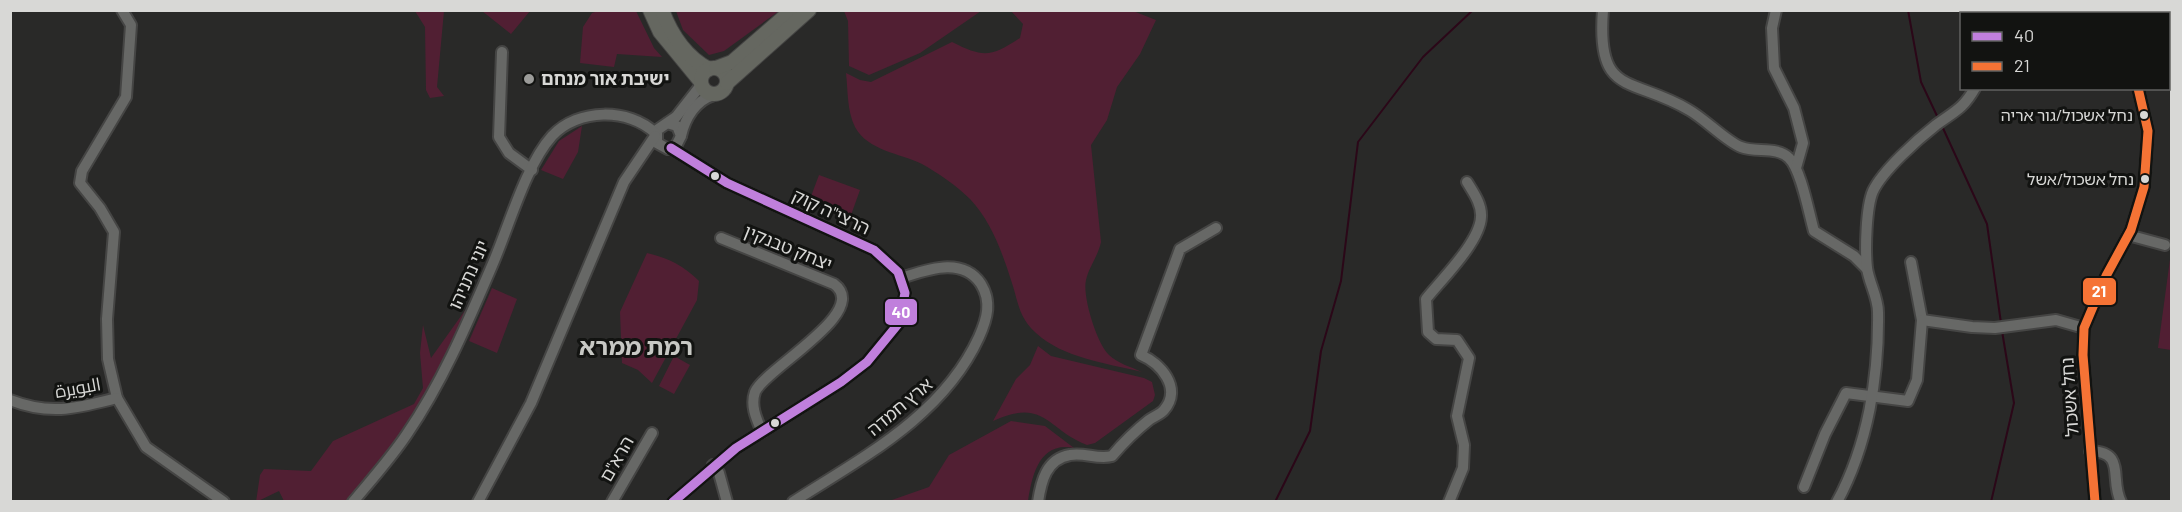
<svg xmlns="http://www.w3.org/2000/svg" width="2182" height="512" viewBox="0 0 2182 512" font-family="Barlow,Cairo,'Noto Sans Hebrew',sans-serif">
<rect width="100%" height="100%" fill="#292928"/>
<!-- green -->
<g fill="#511f33">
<polygon points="601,10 636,11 654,48 662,57 617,54 614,67 580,63 583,27 592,13"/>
<polygon points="415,11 444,11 437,87 444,96 430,98 426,90 425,27"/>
<polygon points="482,11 530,11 511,34"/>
<polygon points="676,11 676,10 779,11 724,51 709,55 683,30"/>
<polygon points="844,11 981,11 920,53 869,75 849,66 848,21"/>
<path d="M1011,11H1133L1156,20L1140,54L1117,87L1107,120L1091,145L1101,242C1098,256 1089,267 1086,280C1082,296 1097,344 1109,355C1117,363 1131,367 1142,372C1106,363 1063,358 1036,333C1018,317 1018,300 1011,280C1002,252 991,221 970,199C957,186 938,173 922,164C900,153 868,151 855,127C847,111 848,91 846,73L860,80L871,82L952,42C984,58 991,57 1020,38L1023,24Z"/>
<polygon points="582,126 578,152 563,179 541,170 559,141"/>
<polygon points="819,175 860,190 851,215 810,199"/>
<polygon points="2171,252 2172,252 2171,350 2158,348"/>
<path d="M647,253C668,258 683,265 699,281L697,300L652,383L638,370L622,363L620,312Z"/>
<polygon points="492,288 517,299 497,353 469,341"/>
<polygon points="476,295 421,407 350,501 284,501 279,491 256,502 260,475 264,469 311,471 333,441 414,404 423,388 420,353 423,325 431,358"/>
<path d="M1038,346L1051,356L1144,378L1152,382L1155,395L1153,401L1095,443L1087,445C1047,430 1045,397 993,421L1016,379L1030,365Z"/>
<polygon points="674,356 690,365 674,394 659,386"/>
<path d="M1011,421L1045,426L1074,448C1039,441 1032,476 1028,501H889L929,487L949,455Z"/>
</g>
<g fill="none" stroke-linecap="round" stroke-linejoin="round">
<!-- stream -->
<g stroke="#2b0718" stroke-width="2">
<polyline points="1908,10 1921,82 1938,118"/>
<polyline points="1942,126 1987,224 2001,323"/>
<polyline points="1275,502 1310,431 1321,351 1341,281 1358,142 1423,57 1473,10"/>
<polyline points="1991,502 2014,403 2002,331"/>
</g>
<defs>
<g id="minor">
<polyline points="122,10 131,25 126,97 82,171 80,183 100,208 114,232 107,319 108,359 117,398 146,447 224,502"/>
<path d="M1603,10C1596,98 1632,76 1689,110C1705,119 1727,142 1741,147C1756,153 1777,146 1789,158C1801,169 1809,214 1814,231L1854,256L1867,269"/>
<polyline points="1776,10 1772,28 1774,68 1794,108 1803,143 1796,168"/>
<polyline points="2034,14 2035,10"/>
<polyline points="2134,14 2136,10"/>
<polyline points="502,52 499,137 509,153 532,170"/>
<polyline points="667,123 677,126 681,136 676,146 668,149 657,143 657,130 676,117 701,85"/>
<path d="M681,136C685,118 696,100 714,95"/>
<polyline points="671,148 727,183 874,250 898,272 905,293 899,323 867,362 841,382 736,448 673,502"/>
<polyline points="2128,235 2165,245"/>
<path d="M721,238L834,284C872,312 764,369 755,392C750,406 757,420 762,432"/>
<polyline points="1911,262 1922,320"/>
<path d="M10,400C51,416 77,408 117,398"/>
<path d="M2090,451C2127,452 2109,479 2121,502"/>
<polyline points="713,465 719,473 727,502"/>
<polyline points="1804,487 1825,434 1846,393 1908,401 1917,380 1922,320 1972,327 1995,328 2056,320 2084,328"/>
<path d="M353,502C372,479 391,458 407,434C442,383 467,324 491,268C508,230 525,166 552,136C578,108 629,108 655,133"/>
<polyline points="478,502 531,403 624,182 655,136"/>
<polyline points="612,502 652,433"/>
<path d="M793,502C863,457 943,416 979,337C987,319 992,302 981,284C962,256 927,270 901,278"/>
<path d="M1038,502C1041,482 1046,459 1070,455C1084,452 1098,460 1112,456C1123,443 1135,431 1149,420C1153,417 1161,414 1164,410C1183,388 1160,363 1141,355L1180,249L1216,228"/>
<path d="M1449,502L1463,468L1464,445L1457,416L1469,358L1457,340L1436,339L1428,332L1426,299C1441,280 1480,242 1481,217C1482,204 1473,192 1467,182"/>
<path d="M1837,502C1868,445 1879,376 1878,312C1878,297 1869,283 1867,268C1865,250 1866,207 1873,191C1883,170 1918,139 1936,125C1955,111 1963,109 1975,88"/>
<polyline points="2095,502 2083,355 2084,328 2106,276 2131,230 2144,187 2148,131 2138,88"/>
</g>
<g id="major">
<polyline points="650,10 660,32 701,82"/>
<path d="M662,10C671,34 686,57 709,69"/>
<circle cx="714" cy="81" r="13"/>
<polyline points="716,68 732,62 792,10"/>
<polyline points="727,83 809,10"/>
</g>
</defs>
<!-- minor casing -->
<use href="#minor" stroke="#454544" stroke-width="14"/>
<!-- major casing -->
<use href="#major" stroke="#454544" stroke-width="16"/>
<!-- minor -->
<use href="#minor" stroke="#676866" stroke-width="10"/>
<!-- major -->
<use href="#major" stroke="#656760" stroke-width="14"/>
<defs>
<polyline id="bus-1" points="671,148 727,183 874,250 898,272 905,293 899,323 867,362 841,382 736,448 673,502"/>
<polyline id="bus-2" points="2095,502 2083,355 2084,328 2106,276 2131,230 2144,187 2148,131 2138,88"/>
</defs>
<!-- bus-1 casing -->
<use href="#bus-1" stroke="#121311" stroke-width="14"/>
<!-- bus-2 casing -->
<use href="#bus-2" stroke="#121311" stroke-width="14"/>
<!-- bus-1 -->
<use href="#bus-1" stroke="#c07fdc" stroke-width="9"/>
<!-- bus-2 -->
<use href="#bus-2" stroke="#f57335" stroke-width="9"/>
</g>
<!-- markers -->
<circle fill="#9b9b99" stroke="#121311" stroke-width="2" cx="529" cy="79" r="6"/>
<g fill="#d8d8d6" stroke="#121311" stroke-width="2">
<circle cx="2144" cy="115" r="5"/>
<circle cx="715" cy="176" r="5"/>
<circle cx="2145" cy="179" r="5"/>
<circle cx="775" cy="423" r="5"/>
</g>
<g text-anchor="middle" stroke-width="6" stroke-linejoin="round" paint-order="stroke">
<!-- bus labels -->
<g font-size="16" fill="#d8d8d6" stroke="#121311" text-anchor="end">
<text x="2133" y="121">נחל אשכול/גור אריה</text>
<text x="2134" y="185">נחל אשכול/אשל</text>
</g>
<!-- poi labels -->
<g font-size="18" font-weight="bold" fill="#d8d8d6" stroke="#121311" text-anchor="start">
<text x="541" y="85">ישיבת אור מנחם</text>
</g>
<!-- street labels -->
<g font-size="18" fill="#d8d8d6" stroke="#121311">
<text transform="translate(831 212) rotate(25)" y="6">הרצי"ה קוק</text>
<text transform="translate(788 248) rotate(22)" y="6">יצחק טבנקין</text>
<text transform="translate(469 275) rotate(-66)" y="6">יוני נתניהו</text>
<text transform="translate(78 388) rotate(-10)" y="6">البويرة</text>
<text transform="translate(2070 397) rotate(-94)" y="6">נחל אשכול</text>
<text transform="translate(900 407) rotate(-40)" y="6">ארץ חמדה</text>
<text transform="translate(617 459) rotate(-60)" y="6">הרא"ם</text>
</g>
<!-- district labels -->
<g font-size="24" font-weight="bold" fill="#c7c8c4" stroke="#121311">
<text x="636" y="355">רמת ממרא</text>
</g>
</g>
<g stroke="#121311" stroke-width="2">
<rect x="2082" y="277" width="35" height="29" rx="6" fill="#f57335"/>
<rect x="884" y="298" width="34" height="28" rx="6" fill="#c07fdc"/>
</g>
<g font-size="16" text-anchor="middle" font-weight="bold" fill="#fff">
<text x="2099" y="297">21</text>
<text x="901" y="318">40</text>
</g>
<!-- border -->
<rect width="2182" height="512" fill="none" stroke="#d8d8d6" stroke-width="24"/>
<!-- legend -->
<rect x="1960" y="12" width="210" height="78" fill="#121311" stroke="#616260" stroke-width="1.5"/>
<rect x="1972" y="32" width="30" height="9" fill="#c07fdc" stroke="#616260" stroke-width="1.5"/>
<text x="2014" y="42" font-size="18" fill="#d8d8d6">40</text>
<rect x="1972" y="62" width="30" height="9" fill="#f57335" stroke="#616260" stroke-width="1.5"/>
<text x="2014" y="72" font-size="18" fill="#d8d8d6">21</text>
</svg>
